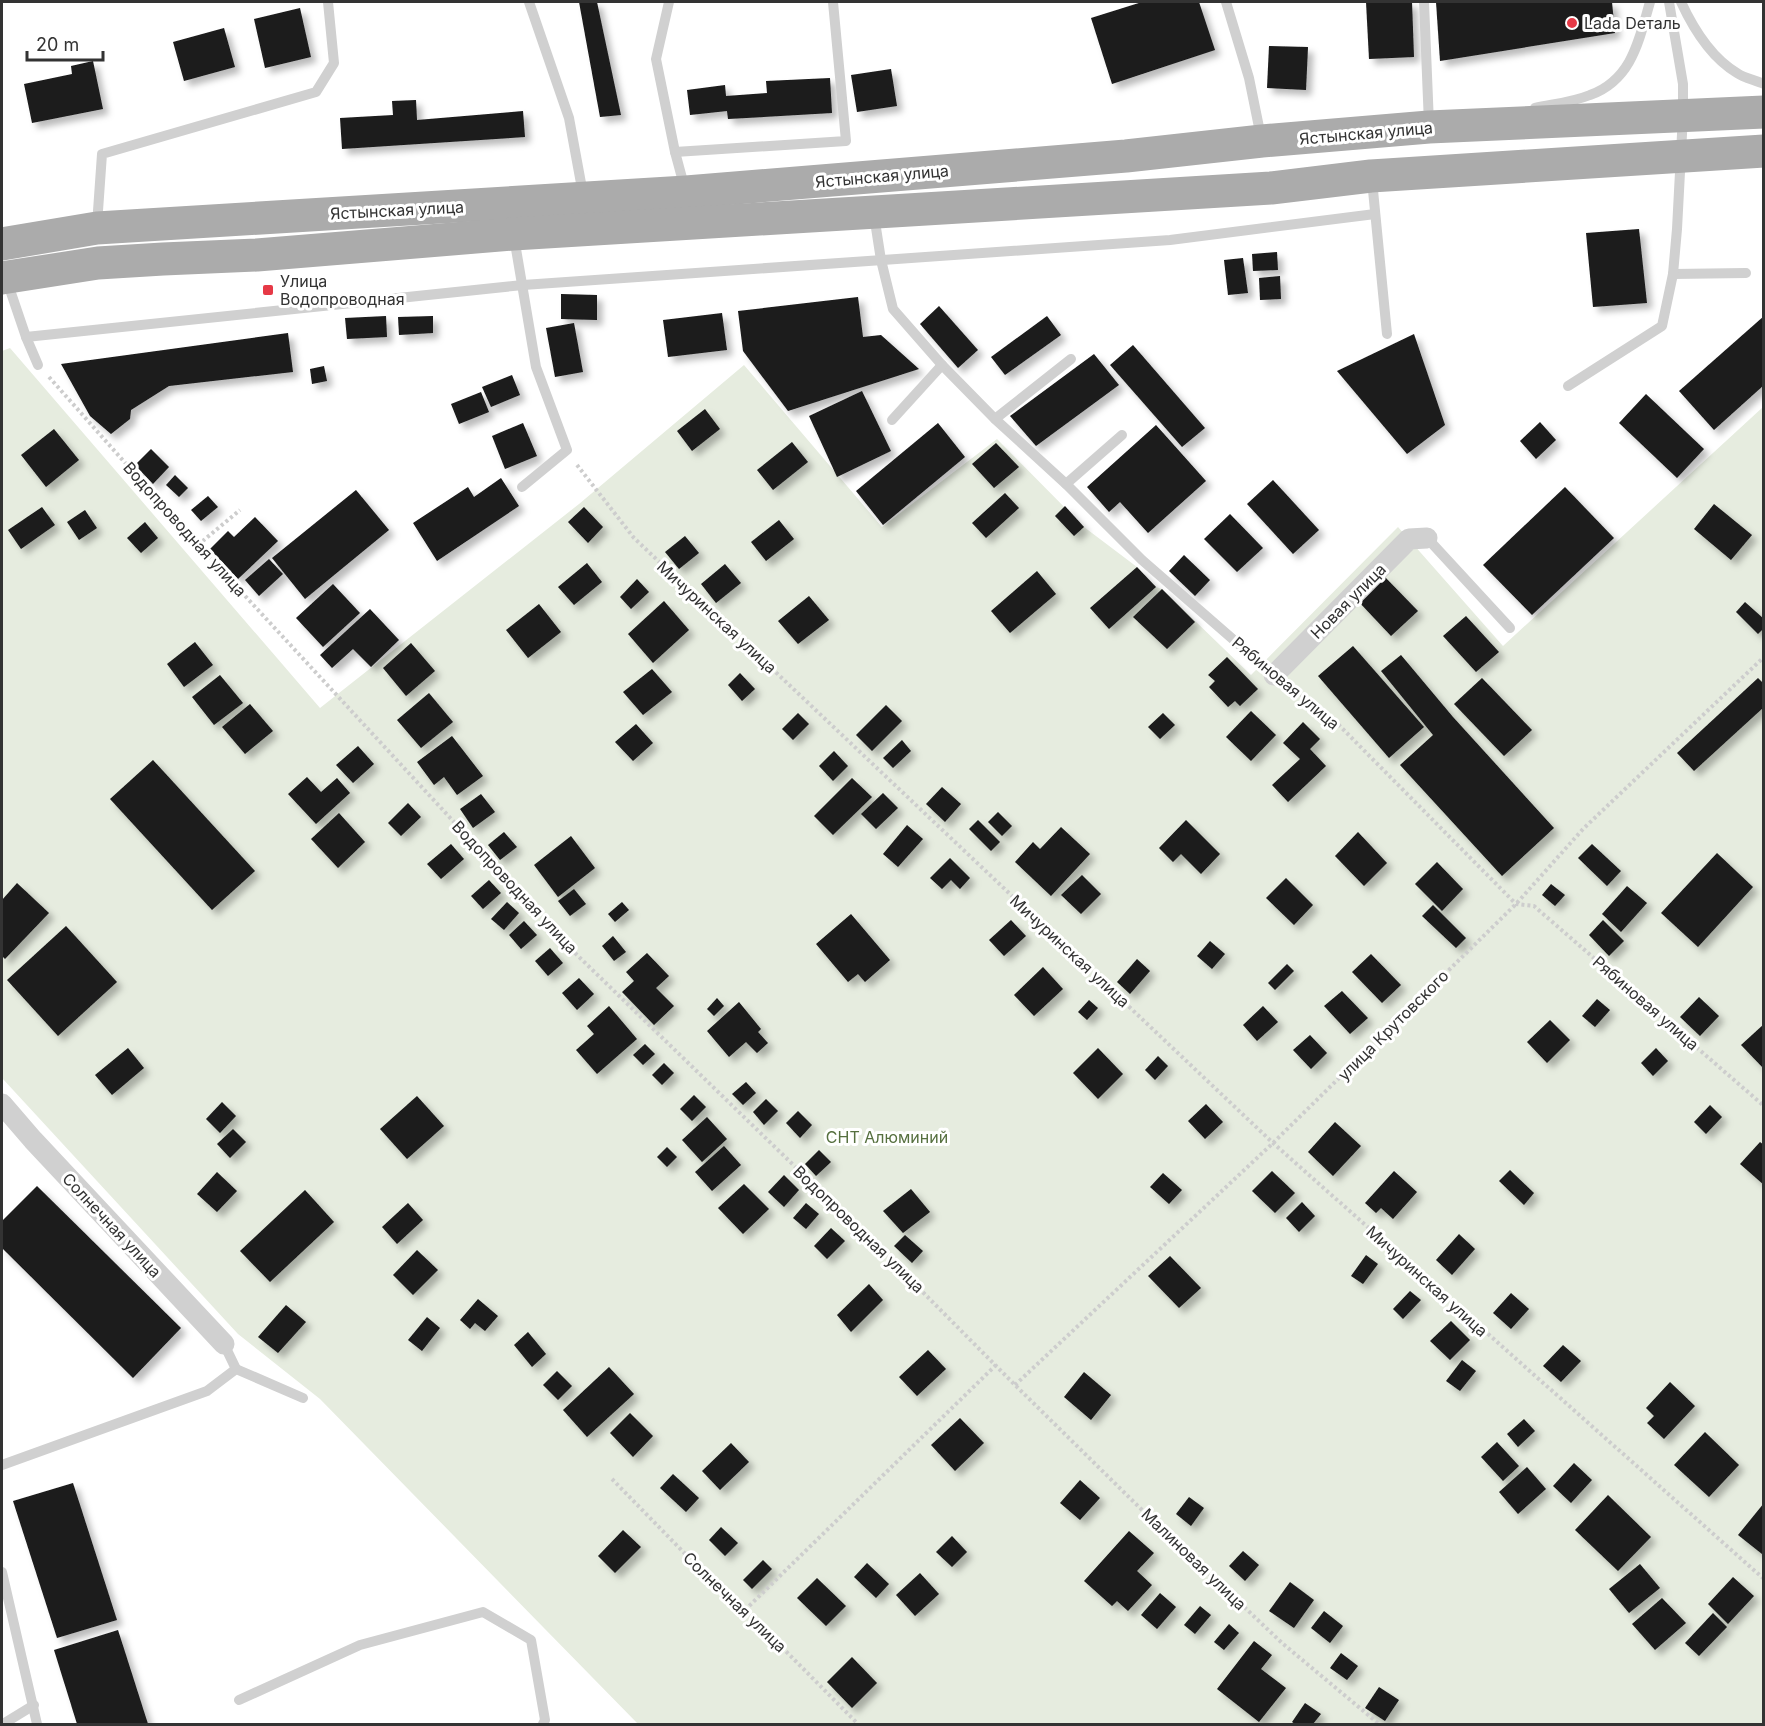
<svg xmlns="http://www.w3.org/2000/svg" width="1765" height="1726" viewBox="0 0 1765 1726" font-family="Inter,sans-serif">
<defs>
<filter id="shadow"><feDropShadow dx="5.5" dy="5.5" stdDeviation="3" flood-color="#0004"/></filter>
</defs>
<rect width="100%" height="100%" fill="#fff"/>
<!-- green -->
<polygon fill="#e6ecdf" points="10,348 320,708 579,504 744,365 882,527 997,439 1084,527 1137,567 1156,587 1162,589 1251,675 1398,527 1503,646 1763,407 1763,1724 638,1724 320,1399 238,1334 2,1078 2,351"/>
<!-- building -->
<g fill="#1a1a1a" filter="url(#shadow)">
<polygon points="579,2 597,2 621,115 600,117"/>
<polygon points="1142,2 1199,2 1215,50 1112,84 1091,18"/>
<polygon points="1366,2 1412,2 1414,57 1369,59"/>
<polygon points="1436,2 1612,2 1615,33 1440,61"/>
<polygon points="300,8 311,57 265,68 254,19"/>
<polygon points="224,28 235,67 184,81 173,42"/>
<polygon points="1269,46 1308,47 1306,90 1267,88"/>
<polygon points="93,61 103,109 32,123 24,84 72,74 71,66"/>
<polygon points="891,69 897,106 857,112 851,75"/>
<polygon points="830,78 832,113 728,119 727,111 690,115 687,90 725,85 726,96 767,93 766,81"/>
<polygon points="416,100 417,120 523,111 525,137 342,149 340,118 393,115 392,101"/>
<polygon points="1639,229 1647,303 1593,307 1586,233"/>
<polygon points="1277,252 1278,270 1253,271 1252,254"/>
<polygon points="1243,258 1248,293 1228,295 1224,260"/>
<polygon points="1280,276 1281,299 1260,300 1259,278"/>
<polygon points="561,294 597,295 597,320 561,319"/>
<polygon points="858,297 863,337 881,335 919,369 788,411 743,351 738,311"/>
<polygon points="939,306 978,350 958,368 920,324"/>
<polygon points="722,313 727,350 668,357 663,320"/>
<polygon points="386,316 387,337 347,339 345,318"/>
<polygon points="433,316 433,333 399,335 398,317"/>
<polygon points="1047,316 1061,335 1005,375 991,357"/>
<polygon points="1764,316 1764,385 1714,430 1679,391"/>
<polygon points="574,323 583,372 555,377 546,328"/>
<polygon points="288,333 293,372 169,386 131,410 130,419 111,434 90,416 61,364"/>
<polygon points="1414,334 1445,425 1407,454 1337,371"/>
<polygon points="1133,345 1205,428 1182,447 1110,365"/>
<polygon points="1094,354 1119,385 1036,446 1010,416"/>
<polygon points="324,366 327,381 312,384 310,369"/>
<polygon points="512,375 520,395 491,407 482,387"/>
<polygon points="862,391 891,451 837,477 809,416"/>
<polygon points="481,392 489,412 459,424 451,404"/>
<polygon points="1646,394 1704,449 1677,478 1619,423"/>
<polygon points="705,409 720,429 692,451 677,431"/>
<polygon points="1540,422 1556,440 1536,459 1520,441"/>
<polygon points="523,423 537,456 505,469 492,436"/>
<polygon points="938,423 965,457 883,525 856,491"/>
<polygon points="1156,425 1206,481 1148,533 1120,502 1109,512 1087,487"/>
<polygon points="54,429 79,460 46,487 21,455"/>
<polygon points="792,442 808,462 773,490 757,470"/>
<polygon points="996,443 1019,467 994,488 972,464"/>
<polygon points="151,449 169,467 153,484 135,465"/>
<polygon points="175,475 188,488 179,497 166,485"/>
<polygon points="501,478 519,506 437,561 413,523 468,487 474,497"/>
<polygon points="1273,480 1319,530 1293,554 1247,504"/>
<polygon points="1565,487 1614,538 1532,615 1483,565"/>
<polygon points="356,490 389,530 305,599 272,558"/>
<polygon points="1005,493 1019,508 986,538 972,523"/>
<polygon points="208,496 218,507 201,521 191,510"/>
<polygon points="1714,504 1752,535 1731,560 1694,529"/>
<polygon points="1065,506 1084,527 1074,536 1055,516"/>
<polygon points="42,507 55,525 21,549 8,530"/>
<polygon points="584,507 603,527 588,543 568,522"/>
<polygon points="85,510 97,528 79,540 67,522"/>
<polygon points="1230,514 1263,548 1237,572 1204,539"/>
<polygon points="255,517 278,541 238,579 210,549 228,531 234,537"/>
<polygon points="779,520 794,539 766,561 751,542"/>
<polygon points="145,522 158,538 141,553 127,538"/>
<polygon points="685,536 699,553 679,569 665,552"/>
<polygon points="1184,555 1210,580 1195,596 1169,571"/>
<polygon points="269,559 283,574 259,596 245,580"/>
<polygon points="587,563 602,582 574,605 558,587"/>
<polygon points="725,564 741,583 716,603 701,584"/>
<polygon points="1137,567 1156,587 1109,629 1090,608"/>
<polygon points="1037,571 1056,594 1010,633 991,611"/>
<polygon points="1384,576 1418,611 1391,636 1358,601"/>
<polygon points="637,579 649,592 631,609 620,597"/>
<polygon points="333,584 360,613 323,647 296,618"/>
<polygon points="1162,589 1195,622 1167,649 1133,617"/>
<polygon points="809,596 829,620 798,644 778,621"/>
<polygon points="664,601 689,630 653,663 628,634"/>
<polygon points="1745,602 1764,619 1764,628 1758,634 1736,612"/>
<polygon points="539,604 561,632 528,658 506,630"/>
<polygon points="370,609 399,640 371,667 353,649 332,668 320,655"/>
<polygon points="1466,616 1499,652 1476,672 1443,636"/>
<polygon points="195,642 213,665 184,687 167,664"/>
<polygon points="411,643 435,671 406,696 383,668"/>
<polygon points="1353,646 1424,727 1389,758 1318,676"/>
<polygon points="1401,655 1453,717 1554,828 1502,876 1400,765 1433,735 1381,671"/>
<polygon points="1227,657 1258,689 1240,706 1235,701 1228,707 1209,687 1215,681 1208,675"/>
<polygon points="652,669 672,692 643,715 623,692"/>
<polygon points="740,673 755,689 742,701 728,685"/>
<polygon points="220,675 243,703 214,725 192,697"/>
<polygon points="1482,678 1532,730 1504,756 1454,704"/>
<polygon points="1758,678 1764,684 1764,707 1694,771 1677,753"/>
<polygon points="429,693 453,722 421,748 397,720"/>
<polygon points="250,704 273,731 245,754 222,727"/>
<polygon points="886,705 902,721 872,751 856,735"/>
<polygon points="1251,711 1276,735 1251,761 1226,737"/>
<polygon points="798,713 809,724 793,740 782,729"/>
<polygon points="1163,713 1175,725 1160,739 1148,727"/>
<polygon points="1303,722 1320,739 1310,749 1326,766 1288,802 1272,785 1300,759 1283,743"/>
<polygon points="636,724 653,743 633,761 615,742"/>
<polygon points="452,736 483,776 457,795 444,777 434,785 417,762"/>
<polygon points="902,740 911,751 893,768 883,758"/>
<polygon points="358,746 374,764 353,783 336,765"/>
<polygon points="834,751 848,766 833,781 819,766"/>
<polygon points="153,760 255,871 212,910 110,799"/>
<polygon points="307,777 321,792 337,778 350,793 316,824 288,794"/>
<polygon points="852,778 872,797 833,835 814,816"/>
<polygon points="942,787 961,804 945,822 926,804"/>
<polygon points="883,793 898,808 876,829 861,814"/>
<polygon points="481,794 495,812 473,828 460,809"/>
<polygon points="408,803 421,817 401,836 388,823"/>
<polygon points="998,812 1012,826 1002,836 988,822"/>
<polygon points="339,813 365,842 338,868 311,839"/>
<polygon points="978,820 1000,842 991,851 969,829"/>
<polygon points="1186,820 1220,854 1201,874 1181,854 1173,862 1159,848"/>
<polygon points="907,825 923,839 898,867 883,854"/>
<polygon points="1061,827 1090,854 1051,896 1015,862 1033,842 1040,849"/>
<polygon points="504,832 517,847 500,860 488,845"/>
<polygon points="1358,832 1387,863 1364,886 1335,856"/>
<polygon points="571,836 595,868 558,897 534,865"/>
<polygon points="451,844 464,859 441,879 427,864"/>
<polygon points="1592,844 1621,871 1607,886 1578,858"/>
<polygon points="1717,853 1753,887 1698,947 1661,913"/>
<polygon points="950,858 970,878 960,889 951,880 942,889 930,878"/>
<polygon points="1437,862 1463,889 1442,911 1415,884"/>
<polygon points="1082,875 1101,894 1081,914 1061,895"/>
<polygon points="1286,878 1313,905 1294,925 1266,898"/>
<polygon points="489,880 501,893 483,909 471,896"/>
<polygon points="17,883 49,913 5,959 2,956 2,900"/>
<polygon points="1551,884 1565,895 1555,906 1542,895"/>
<polygon points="1627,886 1647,903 1621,932 1602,914"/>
<polygon points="574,889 586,904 570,916 558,901"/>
<polygon points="507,902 519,913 504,930 491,919"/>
<polygon points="622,902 629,910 615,922 608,914"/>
<polygon points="1433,905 1466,938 1456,948 1422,916"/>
<polygon points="851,914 890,960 865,982 858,974 848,982 816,944"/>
<polygon points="1011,920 1026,936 1004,956 989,940"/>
<polygon points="1603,920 1624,941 1609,956 1589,935"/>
<polygon points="524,921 537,935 521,949 509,935"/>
<polygon points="66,926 117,982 58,1036 7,980"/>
<polygon points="613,936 626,952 614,961 602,946"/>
<polygon points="1210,941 1225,954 1212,969 1197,956"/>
<polygon points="550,948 563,963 548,976 535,961"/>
<polygon points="647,953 669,976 656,988 674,1006 654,1025 622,992 634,981 626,972"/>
<polygon points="1371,954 1401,985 1382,1003 1352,972"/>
<polygon points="1137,959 1150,971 1130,994 1117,982"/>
<polygon points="1287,964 1294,971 1275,990 1268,983"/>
<polygon points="1043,967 1063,989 1034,1016 1014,995"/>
<polygon points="579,978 594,994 577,1010 562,993"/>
<polygon points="1342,991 1368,1018 1350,1034 1324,1006"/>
<polygon points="1699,997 1719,1016 1700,1036 1680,1017"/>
<polygon points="717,998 724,1006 714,1016 707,1009"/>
<polygon points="1597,999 1610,1010 1595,1027 1582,1016"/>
<polygon points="1089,1000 1098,1008 1087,1020 1078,1012"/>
<polygon points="739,1002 761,1029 758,1032 768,1043 757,1053 746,1042 729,1057 707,1031"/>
<polygon points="609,1006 637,1039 597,1074 576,1050 594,1034 587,1026"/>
<polygon points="1263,1006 1278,1022 1257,1041 1243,1025"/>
<polygon points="1550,1020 1570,1040 1547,1063 1527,1042"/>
<polygon points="1764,1024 1764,1069 1741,1045"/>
<polygon points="1310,1035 1327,1053 1311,1069 1293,1050"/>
<polygon points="645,1044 655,1054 643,1065 633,1055"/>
<polygon points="128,1048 144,1068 112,1095 95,1075"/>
<polygon points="1098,1048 1123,1074 1098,1099 1073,1073"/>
<polygon points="1656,1048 1668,1061 1653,1076 1641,1063"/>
<polygon points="1158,1056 1168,1066 1155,1080 1145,1070"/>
<polygon points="664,1063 674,1073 662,1085 652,1075"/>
<polygon points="746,1082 756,1093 743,1105 732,1094"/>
<polygon points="694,1095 706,1107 692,1121 680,1109"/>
<polygon points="417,1096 444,1126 407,1159 380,1129"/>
<polygon points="766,1099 778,1111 764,1125 753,1112"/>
<polygon points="222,1102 236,1116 220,1133 206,1119"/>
<polygon points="1206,1104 1223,1122 1205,1139 1188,1121"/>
<polygon points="1710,1105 1722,1117 1706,1134 1694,1122"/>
<polygon points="798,1111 812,1125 800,1138 786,1123"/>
<polygon points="707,1117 727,1139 702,1162 682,1140"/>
<polygon points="1335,1122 1361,1146 1333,1176 1308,1152"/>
<polygon points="233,1129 246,1142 230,1158 217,1144"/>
<polygon points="1760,1142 1764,1145 1764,1185 1740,1164"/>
<polygon points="724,1146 741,1165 712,1191 695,1172"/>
<polygon points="667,1147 677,1157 667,1167 657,1157"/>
<polygon points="819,1150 831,1162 816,1176 805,1164"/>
<polygon points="1510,1170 1534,1193 1524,1205 1499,1181"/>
<polygon points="1272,1171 1295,1193 1275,1213 1252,1191"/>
<polygon points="1394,1171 1417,1192 1393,1219 1381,1208 1376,1213 1365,1203"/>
<polygon points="217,1172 237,1191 217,1212 197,1194"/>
<polygon points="1163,1173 1182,1190 1169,1204 1150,1187"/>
<polygon points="784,1175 799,1190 784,1207 768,1192"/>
<polygon points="744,1184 769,1209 743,1234 718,1208"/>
<polygon points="37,1186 181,1328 133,1378 2,1248 2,1221"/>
<polygon points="911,1189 930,1212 903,1233 883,1211"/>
<polygon points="305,1190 334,1222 270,1282 240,1251"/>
<polygon points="1302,1202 1315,1216 1299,1232 1286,1218"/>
<polygon points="408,1203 423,1220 397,1244 382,1227"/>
<polygon points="806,1203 819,1214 806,1229 793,1218"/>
<polygon points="831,1228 845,1241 827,1259 814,1246"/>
<polygon points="1459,1234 1475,1249 1452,1275 1436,1260"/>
<polygon points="905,1235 923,1251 912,1263 894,1246"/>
<polygon points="417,1250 438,1270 413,1295 393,1275"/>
<polygon points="1366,1255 1378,1264 1363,1284 1351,1276"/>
<polygon points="1170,1256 1201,1288 1179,1308 1148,1276"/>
<polygon points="869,1284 883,1300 851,1332 837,1315"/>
<polygon points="1410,1291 1421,1300 1403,1319 1393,1309"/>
<polygon points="1511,1293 1529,1309 1511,1329 1493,1313"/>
<polygon points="478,1299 498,1316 485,1331 475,1323 470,1329 460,1320"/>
<polygon points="286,1305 306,1322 278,1353 258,1337"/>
<polygon points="427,1317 440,1328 422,1351 408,1340"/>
<polygon points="1451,1321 1470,1340 1450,1360 1430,1341"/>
<polygon points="528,1332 546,1354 532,1367 514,1345"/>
<polygon points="1563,1345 1581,1361 1561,1382 1543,1366"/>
<polygon points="928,1350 946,1369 917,1396 899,1377"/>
<polygon points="1462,1360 1476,1371 1460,1391 1446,1381"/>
<polygon points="609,1367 634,1394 587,1437 563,1410"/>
<polygon points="557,1371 572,1386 558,1400 543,1385"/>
<polygon points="1084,1372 1111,1395 1091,1420 1064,1397"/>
<polygon points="1670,1382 1695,1406 1664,1439 1647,1423 1654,1416 1646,1408"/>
<polygon points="630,1413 653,1436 633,1457 610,1433"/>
<polygon points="960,1418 984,1443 955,1471 931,1445"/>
<polygon points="1524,1419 1535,1431 1518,1447 1507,1434"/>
<polygon points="1705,1432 1739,1465 1709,1497 1674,1465"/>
<polygon points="1497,1442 1519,1466 1503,1481 1481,1457"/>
<polygon points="731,1443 749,1462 720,1490 702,1471"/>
<polygon points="1574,1463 1592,1480 1571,1503 1553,1486"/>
<polygon points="1527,1467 1546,1489 1518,1514 1499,1492"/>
<polygon points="673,1474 699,1498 686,1512 660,1488"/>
<polygon points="1080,1480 1100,1498 1080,1520 1060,1503"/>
<polygon points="73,1483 117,1620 57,1638 13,1501"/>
<polygon points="1608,1495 1651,1537 1618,1571 1575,1530"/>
<polygon points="1189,1497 1204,1508 1191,1526 1176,1514"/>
<polygon points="1764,1503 1764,1553 1762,1554 1738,1535"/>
<polygon points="721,1527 738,1543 725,1556 709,1540"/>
<polygon points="623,1530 641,1547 615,1573 598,1556"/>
<polygon points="1129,1531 1154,1553 1137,1571 1152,1585 1128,1611 1117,1601 1112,1606 1084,1581"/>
<polygon points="952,1536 967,1552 952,1567 936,1552"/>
<polygon points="1243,1551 1259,1565 1245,1581 1229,1566"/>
<polygon points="763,1560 772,1569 752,1589 743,1580"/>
<polygon points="867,1563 889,1584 876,1598 854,1577"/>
<polygon points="1640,1564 1660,1588 1629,1613 1609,1589"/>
<polygon points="920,1573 939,1594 915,1616 896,1595"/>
<polygon points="1733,1577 1754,1596 1728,1624 1708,1604"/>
<polygon points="817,1578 846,1606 826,1626 797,1598"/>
<polygon points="1290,1582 1314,1600 1294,1628 1269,1611"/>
<polygon points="1160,1593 1176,1607 1157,1629 1141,1615"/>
<polygon points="1662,1598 1686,1623 1655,1650 1632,1624"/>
<polygon points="1200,1606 1211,1615 1195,1634 1184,1625"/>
<polygon points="1324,1611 1343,1626 1330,1643 1311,1628"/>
<polygon points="1713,1613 1727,1627 1699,1656 1685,1643"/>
<polygon points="1229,1624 1239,1633 1224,1650 1214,1642"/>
<polygon points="118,1630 148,1724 77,1724 54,1650"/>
<polygon points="1254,1641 1272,1655 1261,1669 1286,1688 1259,1722 1217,1689"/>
<polygon points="1341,1653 1358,1666 1347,1680 1330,1668"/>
<polygon points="852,1657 877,1683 852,1708 827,1682"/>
<polygon points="1379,1687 1399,1700 1385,1721 1365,1708"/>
<polygon points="1305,1703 1321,1714 1313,1724 1295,1724 1292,1722"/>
</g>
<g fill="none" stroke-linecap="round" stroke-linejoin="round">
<!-- path -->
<g stroke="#cdcdcd" stroke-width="4" stroke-dasharray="3 3" stroke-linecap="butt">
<polyline points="49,377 198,545 576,954 880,1249 1015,1385 1139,1507 1282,1643 1379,1724"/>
<polyline points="577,465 634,538 1273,1143 1764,1579"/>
<polyline points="198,545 240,510"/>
<polyline points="1291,688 1326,712 1516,904 1534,906 1764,1106"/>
<polyline points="1015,1385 1273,1143 1516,904 1583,829 1764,657"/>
<polyline points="612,1479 738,1608 745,1610 858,1724"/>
<polyline points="745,1610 996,1365"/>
</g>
<!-- service -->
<g stroke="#d0d0d0" stroke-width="10">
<polyline points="529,2 569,118 583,194"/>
<polyline points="669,2 656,59 675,152 685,189"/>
<polyline points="1226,2 1249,78 1261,137"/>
<polyline points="1424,2 1429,124"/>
<path d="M1681,2C1693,28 1710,57 1737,73C1744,78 1755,80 1764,84"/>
<path d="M1535,108C1553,104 1573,102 1590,95C1632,80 1639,40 1650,2"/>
<polyline points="675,152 846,141 833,2"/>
<polyline points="1372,180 1387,334"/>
<polyline points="874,215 881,260 893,309 942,365 995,419 1066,484 1142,560 1274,675"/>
<polyline points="97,225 102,154 316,92 334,63 328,2"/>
<polyline points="514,237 536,367 567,450 522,487"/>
<polyline points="1673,274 1746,273"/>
<polyline points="7,281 26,337 38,365"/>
<polyline points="26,337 523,285 1170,240 1375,214"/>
<polyline points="1568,386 1662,326 1673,274 1677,229 1683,115 1683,84 1669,2"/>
<polyline points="995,419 1071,359"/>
<polyline points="892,420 942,365"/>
<polyline points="1066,484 1122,435"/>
<polyline points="1427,538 1510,628"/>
<polyline points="236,1369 303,1398"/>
<polyline points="2,1465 207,1391 236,1369 224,1344"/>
<polyline points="2,1572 37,1724"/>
<polyline points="239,1700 360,1645 483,1612 531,1640 545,1720 543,1724"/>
<polyline points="3,1724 34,1705"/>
</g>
<!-- minor -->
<g stroke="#d0d0d0" stroke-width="21">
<polyline points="1274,675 1409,539 1427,538"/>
<polyline points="2,1104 33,1140 224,1344"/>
</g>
<!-- primary -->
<g stroke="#ababab" stroke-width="33">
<polyline points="2,244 97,228 686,192 1126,156 1262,141 1429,127 1764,112"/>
<polyline points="2,278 98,263 163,259 257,255 513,234 1271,188 1371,176 1764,151"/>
</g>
</g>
<!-- markers -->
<g fill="#e63946" stroke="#fff" stroke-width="2">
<circle cx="1572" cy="23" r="6"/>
<rect x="262" y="284" width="12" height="12" rx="3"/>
</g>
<g text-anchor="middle" stroke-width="6" stroke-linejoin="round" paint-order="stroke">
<!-- poi labels -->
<g font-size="16" fill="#333" stroke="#fff" text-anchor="start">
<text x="1584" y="29">Lada Dеталь</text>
<text x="280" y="287">Улица<tspan x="280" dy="18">Водопроводная</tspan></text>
</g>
<!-- street labels -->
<g font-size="16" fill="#333" stroke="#fff">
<text transform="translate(1366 133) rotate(-5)" y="6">Ястынская улица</text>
<text transform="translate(882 176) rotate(-5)" y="6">Ястынская улица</text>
<text transform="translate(397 210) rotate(-3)" y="6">Ястынская улица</text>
<text transform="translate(185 529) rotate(48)" y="6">Водопроводная улица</text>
<text transform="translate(1348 601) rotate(-45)" y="6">Новая улица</text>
<text transform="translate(717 617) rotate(43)" y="6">Мичуринская улица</text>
<text transform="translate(1286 683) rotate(40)" y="6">Рябиновая улица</text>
<text transform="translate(515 887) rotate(47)" y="6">Водопроводная улица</text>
<text transform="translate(1070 951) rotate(43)" y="6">Мичуринская улица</text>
<text transform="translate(1646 1003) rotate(41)" y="6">Рябиновая улица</text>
<text transform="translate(1393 1025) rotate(-45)" y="6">улица Крутовского</text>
<text transform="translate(112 1225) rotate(47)" y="6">Солнечная улица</text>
<text transform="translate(859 1229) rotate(44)" y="6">Водопроводная улица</text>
<text transform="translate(1427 1281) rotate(42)" y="6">Мичуринская улица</text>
<text transform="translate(1194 1559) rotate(44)" y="6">Малиновая улица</text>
<text transform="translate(735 1602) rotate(44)" y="6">Солнечная улица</text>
</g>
<!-- park labels -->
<g font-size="16" fill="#56703f" stroke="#fff">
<text x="887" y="1143">СНТ Алюминий</text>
</g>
</g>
<!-- border -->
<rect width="1765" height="1726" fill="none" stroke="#333333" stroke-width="6"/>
<!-- scale -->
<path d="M27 51v9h76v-9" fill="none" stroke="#333333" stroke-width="3"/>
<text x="36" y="51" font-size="18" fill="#333333" stroke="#ffffff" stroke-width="4.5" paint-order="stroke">20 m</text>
</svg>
